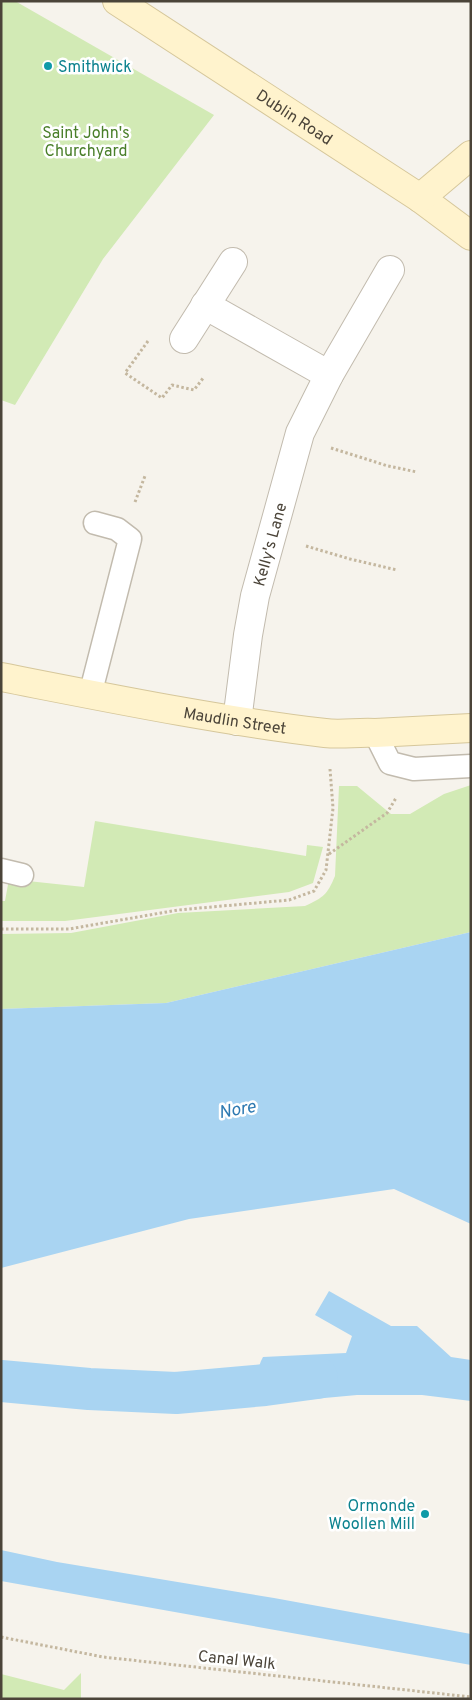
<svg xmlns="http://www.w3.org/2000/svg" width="472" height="1700" viewBox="0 0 472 1700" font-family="Overpass,sans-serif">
<rect width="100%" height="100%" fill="#f6f3ec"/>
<!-- green -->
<g fill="#d2eab5">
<polygon points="1,1 15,1 214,115 103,259 15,405 1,400"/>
<path d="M471,785V932L166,1003L1,1009V934L71,933L178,913L305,906C324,897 327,895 335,876L339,786H357L391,814H410L444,794Z"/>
<polygon points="95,821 306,856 307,845 323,847 313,883 289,892 65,921 1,921 1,901 5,901 9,879 84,887"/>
<polygon points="81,1673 81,1699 1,1699 1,1674 64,1690"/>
</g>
<!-- water -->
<g fill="#a9d4f2">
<polygon points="471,932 471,1224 394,1189 189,1219 1,1268 1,1009 166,1003"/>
<path d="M329,1291L391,1326H417L451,1357L471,1360V1401L422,1395H357L270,1403C261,1387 253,1375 263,1357L346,1353L352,1336L315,1315Z"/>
<polygon points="1,1361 105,1372 100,1400 1,1395"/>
<polygon points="1,1550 57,1562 274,1598 471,1634 471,1665 1,1581"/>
</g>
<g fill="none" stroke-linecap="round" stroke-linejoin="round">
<!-- canal -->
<polyline stroke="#a9d4f2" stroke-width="42" points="1,1381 89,1389 176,1393 265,1385 317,1378"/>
<defs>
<g id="lane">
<polyline points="90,695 130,539 117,529 95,523"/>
<polyline points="375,733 390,763 414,769 471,766"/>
<polyline points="1,870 22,875"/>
</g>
<g id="street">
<polyline points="205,305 329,375"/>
<polyline points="184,339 233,262"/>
<path id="s1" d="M237,721L248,635L255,596L300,433L329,375L390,270"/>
</g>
<g id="secondary">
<path id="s2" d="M117,1L420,198L471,236"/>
<polyline points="420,198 471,155"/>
<path id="s3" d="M1,677C109,698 216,720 325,733C341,735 358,732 375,733L471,728"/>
</g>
</defs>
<!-- lane casing -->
<use href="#lane" stroke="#c2bbae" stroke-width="25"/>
<!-- street casing -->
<use href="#street" stroke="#c2bbae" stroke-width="30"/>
<!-- secondary casing -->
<use href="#secondary" stroke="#d6c79b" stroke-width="30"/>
<!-- path -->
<g stroke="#c4b79f" stroke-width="3" stroke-dasharray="2.5 2.5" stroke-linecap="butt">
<polyline points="148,341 125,373 162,398 172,385 194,390 204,377"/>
<polyline points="331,448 388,466 417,472"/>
<polyline points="135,502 145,476"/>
<polyline points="306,546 350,559 397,570"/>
<polyline points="329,854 387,813 396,798"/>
<polyline points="1,929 69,929 178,910 289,900 314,891 326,870 333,808 330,769"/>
<polyline points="1,1637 103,1657 471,1697"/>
</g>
<!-- lane -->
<use href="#lane" stroke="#fff" stroke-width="22"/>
<!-- street -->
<use href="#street" stroke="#fff" stroke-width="28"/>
<!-- secondary -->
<use href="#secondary" stroke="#fff3cd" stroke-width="28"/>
</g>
<!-- markers -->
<g fill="#0f9aa8" stroke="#fff" stroke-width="2">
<circle cx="48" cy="66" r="5"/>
<circle cx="425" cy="1514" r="5"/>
</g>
<g text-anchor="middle" stroke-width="5" stroke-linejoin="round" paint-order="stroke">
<!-- culture labels -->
<g font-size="16" fill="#0d838f" stroke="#fff" text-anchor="start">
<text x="58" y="72">Smithwick</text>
<text x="415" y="1511" text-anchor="end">Ormonde<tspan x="415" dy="18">Woollen Mill</tspan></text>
</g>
<!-- street labels -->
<g font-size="16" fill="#4b4439" stroke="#fff">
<text dy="6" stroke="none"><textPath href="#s2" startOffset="212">Dublin Road</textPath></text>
<text dy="6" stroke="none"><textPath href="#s1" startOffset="180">Kelly's Lane</textPath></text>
<text dy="6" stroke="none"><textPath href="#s3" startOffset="238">Maudlin Street</textPath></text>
<text transform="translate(237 1659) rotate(6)" y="6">Canal Walk</text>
</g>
<!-- park labels -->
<g font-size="16" fill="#4a7f2a" stroke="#fff">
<text x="86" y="138">Saint John's<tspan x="86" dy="18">Churchyard</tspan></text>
</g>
<!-- water labels -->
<g font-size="18" font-style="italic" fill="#2e7ab2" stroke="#fff">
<text transform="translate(237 1109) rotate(-10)" y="6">Nore</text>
</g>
</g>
<!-- border -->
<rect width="472" height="1700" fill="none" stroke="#4b4439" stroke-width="5"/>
</svg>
